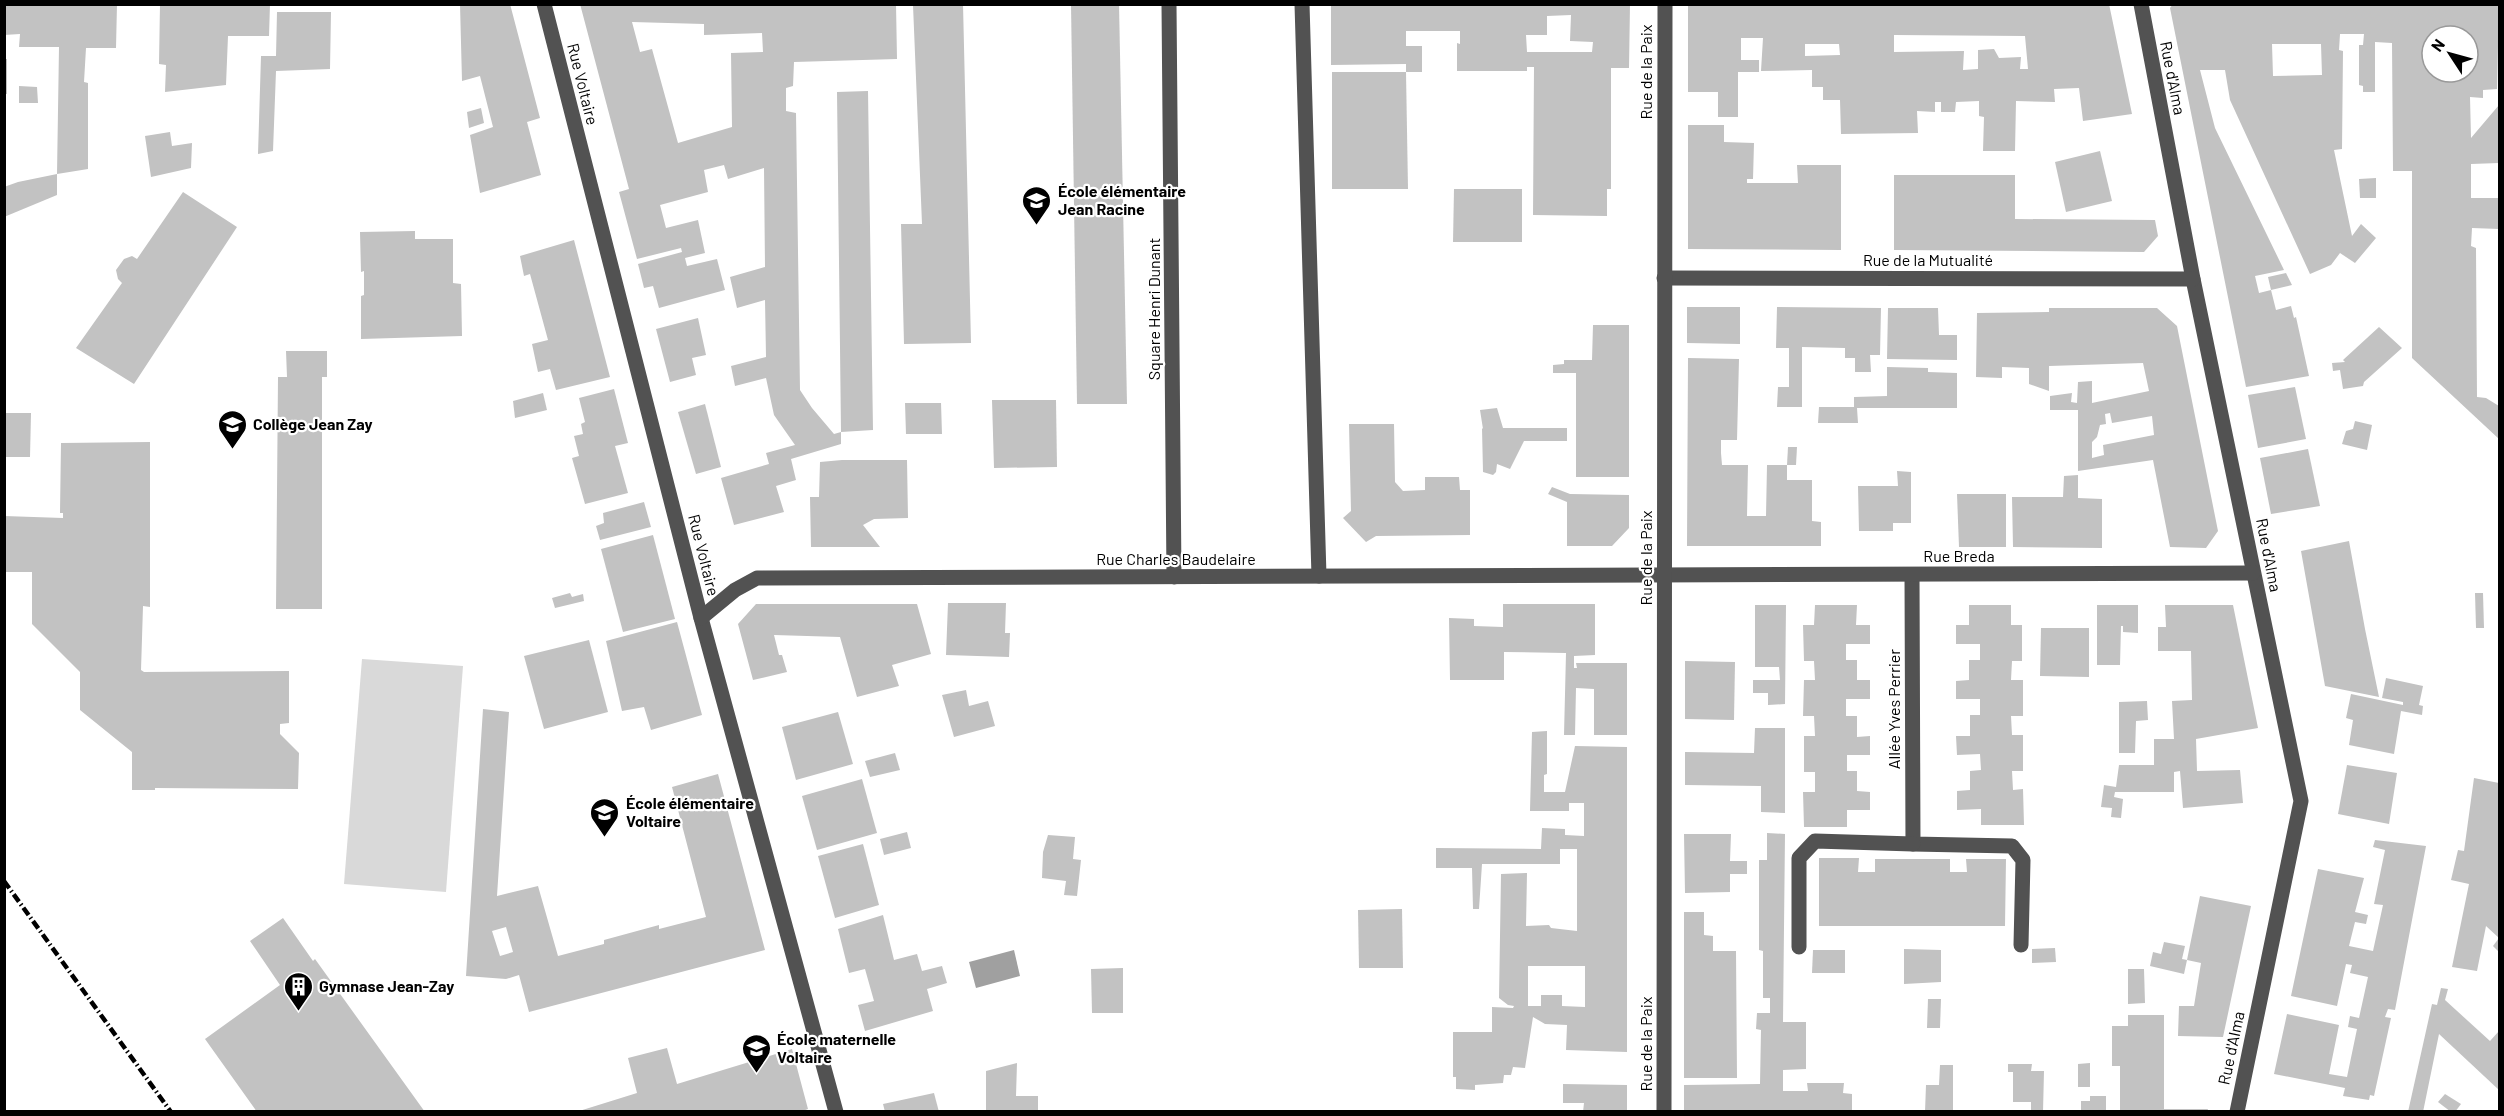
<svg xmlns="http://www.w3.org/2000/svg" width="2504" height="1116" viewBox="0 0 2504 1116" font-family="Barlow,sans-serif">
<rect width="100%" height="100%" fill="#fff"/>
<!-- green -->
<polygon fill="#d9d9d9" points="362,659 463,666 446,892 344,884"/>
<!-- water -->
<polygon fill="#a0a0a0" points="1014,950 1020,976 976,988 969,962"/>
<!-- building -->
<g fill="#c2c2c2" fill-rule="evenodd">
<polygon points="4,4 117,4 116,48 86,48 84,82 88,83 88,169 57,174 59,47 19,47 20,34 4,35"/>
<polygon points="160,4 270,4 269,36 228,36 226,85 165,92 166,65 159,64"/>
<polygon points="460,4 510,4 540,118 527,122 541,175 480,193 470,135 493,127 480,76 462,81"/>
<path d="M580,4H896L897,59L794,62L793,86L786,88V111L796,113L800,390L812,408L834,434L841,432L837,92L868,91L873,430L841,432V444L791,459L796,480L776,486L784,512L734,525L721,478L769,464L766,453L795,445L774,415L766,378L735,386L731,366L766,357L765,300L737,308L730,277L765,267L764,168L728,179L724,165L704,170L708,192L660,205L666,228L698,220L705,253L685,258L687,266L717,259L725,290L659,308L653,286L644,288L638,264L682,252L681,248L637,259L619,192L629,189ZM632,22L704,24V35L762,33L763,52L731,53L732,127L678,143L652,49L640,52Z"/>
<polygon points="963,4 971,343 904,344 901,224 922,224 913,5"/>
<polygon points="1071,4 1119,4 1127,404 1077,404"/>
<path d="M1331,4H1630L1629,68H1611V189H1607V216L1533,215L1534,67H1527V71H1457V43L1460,44V31H1406V46H1422V72H1406V64L1331,65ZM1571,15L1570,41L1593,42L1592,52H1527L1526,35H1547V16Z"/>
<path d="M1688,4H2109L2132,114L2083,121L2079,88L2054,89L2055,102L2016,101L2015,151H1983L1984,117L1979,116V101L1956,102L1955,112H1941V102H1935V112L1917,111L1918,133L1841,134L1840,100H1823V87H1812V70L1761,71L1763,38H1741V60H1759V72H1738V117H1718V92H1688ZM1894,35L2025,36L2028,69H2020L2021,57L1999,58L1994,49L1978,50V69L1963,70L1964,51L1894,52ZM1805,44H1839L1840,55L1805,56Z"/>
<path d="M2173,4H2499L2497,89L2483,90V98L2470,97L2471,138L2499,105V163L2471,164V198H2499V229L2472,228L2471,246L2476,248L2477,397L2486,398L2499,406V439L2412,358V171H2393L2392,43L2375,42V92H2363V86L2359,85V45H2363L2364,34H2340L2339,50L2343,51L2342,149L2334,150L2352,236L2361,224L2376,238L2355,263L2340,253L2331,265L2310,274L2230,100L2225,70H2200L2215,128L2284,270L2255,276L2259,293L2271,290L2268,277L2286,273L2292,285L2271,290L2276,310L2291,306L2294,318L2296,317L2309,376L2246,387L2170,8ZM2432,36H2468V72H2432ZM2272,44H2321L2322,75L2273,76Z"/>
<polygon points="277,12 331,12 330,69 276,71 273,151 258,154 261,56 276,56"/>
<rect x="4" y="59" width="3" height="35"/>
<polygon points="1332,72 1406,72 1408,189 1332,189"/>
<polygon points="19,86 37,87 38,103 19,103"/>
<polygon points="481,108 484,123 469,128 467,112"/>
<polygon points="1688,125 1724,125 1724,142 1754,143 1753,179 1747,179 1747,183 1798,183 1797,165 1841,165 1841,250 1688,249"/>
<polygon points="170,132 172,146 192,143 191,168 151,177 145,136"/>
<polygon points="2100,151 2112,201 2066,212 2055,162"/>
<polygon points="57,174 57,195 4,217 4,187 18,182"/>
<polygon points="1894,175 2015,175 2015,219 2155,220 2158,236 2144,252 1894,250"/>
<polygon points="2376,178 2376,198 2360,198 2359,179"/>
<polygon points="1454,189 1522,189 1522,242 1453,242"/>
<polygon points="183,192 237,227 134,384 76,348 122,283 118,279 116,270 124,259 132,256 137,259"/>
<polygon points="415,231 415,239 453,239 453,283 461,284 462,336 361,339 361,296 364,295 364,271 361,272 360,232"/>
<polygon points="574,240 610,377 556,390 550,369 538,372 532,344 548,340 530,274 524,276 520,256"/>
<polygon points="1687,307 1740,307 1740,344 1687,343"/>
<polygon points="1777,307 1881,308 1880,355 1870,355 1871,372 1855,372 1855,358 1845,358 1845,348 1802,347 1802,407 1777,407 1778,387 1789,387 1789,348 1776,348"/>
<polygon points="1888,308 1938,308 1939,335 1957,335 1957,360 1887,359"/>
<path d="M2049,308H2157L2177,326L2218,531L2206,548L2170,547L2153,460L2078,471V410H2050V396L2072,393L2071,402L2077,403L2078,382L2092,381V403L2149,391L2143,363L2049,366V391L2029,384V368L2002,367V378L1976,377L1977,313L2049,312ZM2110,413L2112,423L2152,416L2154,435L2103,445L2104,455L2092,458V442L2097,437L2100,425L2106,424L2105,414Z"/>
<polygon points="698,318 706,355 692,358 696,375 670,382 656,329"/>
<polygon points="1593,325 1629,325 1629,477 1576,477 1576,373 1553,373 1553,365 1564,364 1564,360 1592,360"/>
<polygon points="2379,327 2402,348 2364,382 2363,386 2343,389 2340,370 2333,371 2332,363 2345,362 2343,360"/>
<polygon points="286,351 327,351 327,377 322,377 322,609 276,609 278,377 287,377"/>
<polygon points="1688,358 1739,359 1737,440 1721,440 1721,453 1722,465 1748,465 1747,516 1766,516 1767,465 1787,465 1787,480 1812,480 1812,521 1821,522 1821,546 1687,546"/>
<polygon points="1887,367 1928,368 1928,372 1957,373 1957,408 1857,408 1858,423 1818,423 1819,407 1854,407 1854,397 1887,396"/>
<polygon points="2295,387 2306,439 2258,448 2248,395"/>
<polygon points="614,389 628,443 615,446 628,493 585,504 572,458 579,456 574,436 583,434 581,424 585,422 579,398"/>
<polygon points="543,393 547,410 515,418 513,401"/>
<polygon points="992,400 1056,400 1057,467 994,468"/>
<polygon points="905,403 941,403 942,434 906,434"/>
<polygon points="705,404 721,467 696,474 678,412"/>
<polygon points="1497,408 1503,428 1567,428 1567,441 1524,441 1510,469 1497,464 1496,472 1493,475 1483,472 1482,428 1483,429 1480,410"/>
<polygon points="4,413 31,413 30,457 4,457"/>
<polygon points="2355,421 2372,425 2367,450 2342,444 2346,431 2353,429"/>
<polygon points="1349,424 1394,424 1395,482 1403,491 1425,490 1425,477 1459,477 1460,490 1470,490 1470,535 1376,536 1366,542 1343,518 1351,511"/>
<polygon points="150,442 150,607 143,606 141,670 144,672 289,671 289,723 280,724 280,734 299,753 298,789 155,788 155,790 132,790 132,752 80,710 80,672 32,624 32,572 4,572 4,516 63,518 63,513 60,513 61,443"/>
<polygon points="1788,447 1797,447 1796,465 1787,465"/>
<polygon points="2308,449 2320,506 2271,514 2260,458"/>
<polygon points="842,460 907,460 908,518 874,519 863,525 880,547 811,547 810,497 819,497 820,462"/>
<polygon points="1897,471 1911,472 1911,523 1893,523 1893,531 1859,531 1858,486 1898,486"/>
<polygon points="2078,475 2078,498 2102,499 2102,548 2013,547 2012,497 2063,497 2064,476"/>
<polygon points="1552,487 1570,494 1629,495 1629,528 1612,546 1567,546 1567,502 1548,494"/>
<polygon points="1957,494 2006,494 2006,547 1959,547"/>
<polygon points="644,502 651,527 600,540 596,526 604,523 603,513"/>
<polygon points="653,535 675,619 623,632 601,549"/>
<polygon points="2349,541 2365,629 2379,697 2325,686 2301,551"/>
<polygon points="570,593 572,597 583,594 584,601 555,608 552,598"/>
<polygon points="2475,593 2483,593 2484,628 2476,628"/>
<polygon points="948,603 1006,603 1005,633 1010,633 1009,657 946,655"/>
<polygon points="756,604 917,604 931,654 892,665 899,686 857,697 840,637 774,635 779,655 782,655 787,672 753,680 738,624"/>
<polygon points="1503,604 1595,604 1595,655 1574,656 1574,668 1577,668 1576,663 1627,663 1627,735 1594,735 1594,689 1576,688 1575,735 1564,735 1566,653 1504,652 1504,680 1450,680 1449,618 1474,619 1474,626 1503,627"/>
<polygon points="1755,605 1786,605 1785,704 1768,705 1768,693 1753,693 1753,680 1780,680 1779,667 1755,667"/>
<polygon points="1815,605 1857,605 1856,625 1870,625 1870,644 1846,644 1846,660 1857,660 1857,680 1870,680 1870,699 1846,699 1846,716 1857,716 1857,737 1870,736 1870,755 1847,755 1847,771 1857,771 1857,791 1870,792 1870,810 1847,810 1847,827 1804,827 1803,792 1815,792 1815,772 1804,772 1804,736 1815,736 1814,716 1803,716 1804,680 1815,680 1814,661 1804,661 1803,625 1814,625"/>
<polygon points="1969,605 2011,605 2011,625 2022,625 2022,661 2012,661 2011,680 2023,680 2023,716 2011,716 2012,735 2023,735 2023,771 2012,771 2013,790 2023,789 2024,825 1981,825 1981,809 1957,810 1957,791 1970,790 1970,771 1981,770 1980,754 1957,755 1956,736 1970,736 1970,715 1980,715 1980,699 1956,699 1956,681 1969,680 1969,660 1980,660 1980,644 1956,644 1956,625 1969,625"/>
<polygon points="2097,605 2138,605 2138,633 2123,632 2123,626 2121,626 2120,665 2097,665"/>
<polygon points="2165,605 2233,605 2258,728 2196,739 2197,771 2240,770 2243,803 2183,808 2180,771 2174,772 2174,792 2115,792 2114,797 2123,799 2121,818 2111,817 2112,808 2101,807 2104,785 2116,787 2119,765 2154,765 2154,739 2174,739 2172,701 2192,700 2191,651 2158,651 2158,627 2166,627"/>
<polygon points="677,622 702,715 651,730 644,707 622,711 606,641"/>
<polygon points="2041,628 2089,628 2089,677 2040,676"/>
<polygon points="589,640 608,712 544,729 524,656"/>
<polygon points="1685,661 1735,662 1734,720 1685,719"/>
<polygon points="2386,678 2423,686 2419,705 2423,706 2422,715 2401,711 2394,754 2349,745 2353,720 2346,718 2351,694 2403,705 2403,702 2382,698"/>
<polygon points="966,690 969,706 988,701 995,726 954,737 942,695"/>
<polygon points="2147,701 2148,720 2136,721 2135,753 2119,753 2119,702"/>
<path d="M483,709L509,712L497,896L538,886L558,956L604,944V940L659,925V929L706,917L672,787L718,774L765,950L529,1012L519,975L506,979L466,976ZM506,927L513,952L500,956L492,931Z"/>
<polygon points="838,712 853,764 796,780 782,727"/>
<polygon points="1755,728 1785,728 1785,813 1761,812 1761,786 1685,785 1685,752 1754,753"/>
<path d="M1547,731V774L1544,775V792H1565L1575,746L1627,747V1052L1566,1050L1567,1025L1545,1024L1533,1017L1525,1068L1513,1067L1511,1075H1504L1503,1083L1475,1085V1090L1456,1089V1077H1453V1032H1492V1007L1513,1008L1514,1006L1508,1005L1499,998L1501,874L1527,873L1526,926L1549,925L1551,928L1577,931V849H1560V864H1482L1479,909H1473L1472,868H1436V848L1541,849L1542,828L1565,829V835L1584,836V803H1569V811H1530L1532,732ZM1528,966H1585V1007L1562,1006V995H1541V1006H1528Z"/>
<polygon points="895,753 900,770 870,777 865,761"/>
<polygon points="2347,765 2397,773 2389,824 2338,814"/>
<polygon points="2474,778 2499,783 2499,952 2493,946 2499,938 2486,926 2477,971 2452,967 2469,884 2451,880 2458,850 2464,851"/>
<polygon points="862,779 877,833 817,850 802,796"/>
<polygon points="907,832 911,848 884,855 880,839"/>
<polygon points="1767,833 1785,834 1783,1022 1806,1022 1806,1069 1783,1070 1783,1091 1808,1091 1807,1083 1844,1083 1843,1093 1852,1094 1852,1112 1684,1112 1684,1085 1760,1084 1761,1030 1756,1029 1757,1013 1770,1013 1770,998 1763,998 1763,951 1759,950 1759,860 1767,860"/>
<polygon points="1684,834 1731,834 1730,861 1747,861 1747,874 1730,874 1730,892 1685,893"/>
<polygon points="1048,835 1075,837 1073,859 1081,860 1077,896 1064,895 1066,881 1042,878 1043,852"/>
<polygon points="2375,840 2426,846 2395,1010 2388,1009 2385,1017 2391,1018 2374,1096 2370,1095 2369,1100 2343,1096 2345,1088 2274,1074 2287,1014 2339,1025 2329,1074 2347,1077 2357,1029 2348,1027 2350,1016 2359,1018 2368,977 2350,973 2352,965 2346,964 2337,1006 2291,996 2318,869 2364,878 2355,912 2368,915 2366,924 2355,922 2349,946 2373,951 2383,905 2374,904 2385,850 2373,847"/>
<polygon points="863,844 879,905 835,918 818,856"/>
<polygon points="1819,858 1859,858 1858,872 1875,872 1875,859 1950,859 1950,872 1967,872 1966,859 2006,859 2005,926 1819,926"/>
<polygon points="2200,896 2251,906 2223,1037 2178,1036 2179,1006 2194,1006 2201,963 2187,960"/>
<polygon points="1402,909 1403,968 1359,968 1358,910"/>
<polygon points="1684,912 1704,912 1704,935 1713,936 1713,951 1736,951 1737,1078 1684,1078"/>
<polygon points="883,915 894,960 917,954 922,971 942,966 947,983 927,989 933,1011 865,1031 858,1005 874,1001 865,969 849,973 838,929"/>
<polygon points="283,918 313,961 315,959 425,1112 257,1112 205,1039 280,985 250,941"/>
<polygon points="2164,942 2185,946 2182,959 2187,960 2184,974 2150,966 2153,952 2161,954"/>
<polygon points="2055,948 2056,962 2032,963 2032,949"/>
<polygon points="1904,949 1941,950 1941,982 1904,984"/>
<polygon points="1813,950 1845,950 1845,973 1812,973"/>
<polygon points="1123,968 1123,1013 1092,1013 1091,969"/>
<polygon points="2128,969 2144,969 2145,1003 2128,1004"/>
<polygon points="2441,988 2448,989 2445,1000 2490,1041 2499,1031 2499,1090 2439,1034 2423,1112 2408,1112 2432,1004 2437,1005"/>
<polygon points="1928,999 1941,999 1940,1028 1927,1028"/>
<polygon points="2128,1015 2164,1015 2164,1109 2208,1109 2207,1112 2120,1112 2120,1066 2112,1066 2112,1026 2128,1026"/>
<polygon points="667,1048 677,1084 792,1049 808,1109 800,1112 576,1112 637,1093 628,1058"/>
<polygon points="1017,1063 1016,1096 1038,1096 1038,1112 986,1112 986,1071"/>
<polygon points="2090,1063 2090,1087 2078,1087 2078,1064"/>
<polygon points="2008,1064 2032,1064 2031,1071 2044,1071 2043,1112 2031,1112 2031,1102 2013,1102 2013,1072 2008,1072"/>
<polygon points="1940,1065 1953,1065 1953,1112 1925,1112 1926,1085 1939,1085"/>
<polygon points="1563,1084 1627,1085 1627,1112 1583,1112 1584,1103 1563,1103"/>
<polygon points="934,1093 939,1112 885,1112 883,1104"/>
<polygon points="2445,1094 2461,1104 2455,1112 2451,1112 2438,1102"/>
<polygon points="2090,1096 2106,1096 2106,1112 2081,1112 2081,1101 2090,1101"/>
</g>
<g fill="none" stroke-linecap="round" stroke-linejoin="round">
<!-- minor -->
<g stroke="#525252" stroke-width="15">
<polyline points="544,4 701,618 836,1112"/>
<polyline points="1169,4 1174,577"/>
<polyline points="1302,4 1319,576"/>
<polyline points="2141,4 2193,279 2301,801 2237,1112"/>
<polyline points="1664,278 2193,279"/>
<polyline points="1912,575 1913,844 2012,846 2023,860 2021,945"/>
<polyline points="701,618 735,590 757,578 2253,573"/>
<polyline points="1799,947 1799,858 1815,841 1913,844"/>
<polyline points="1664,1112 1665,4"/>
</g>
<!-- rail -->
<polyline stroke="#000" stroke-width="4.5" stroke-dasharray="9 3 1.5 3" stroke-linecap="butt" points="4,881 171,1112"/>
</g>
<!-- icons -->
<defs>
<symbol id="school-pin" viewBox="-11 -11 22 30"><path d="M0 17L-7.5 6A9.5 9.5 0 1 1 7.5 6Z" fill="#000" stroke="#fff"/><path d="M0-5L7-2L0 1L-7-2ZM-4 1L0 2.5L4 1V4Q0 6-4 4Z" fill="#fff"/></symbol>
<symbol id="building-pin" viewBox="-11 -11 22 30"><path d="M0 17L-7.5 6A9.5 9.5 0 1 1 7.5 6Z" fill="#000" stroke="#fff"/><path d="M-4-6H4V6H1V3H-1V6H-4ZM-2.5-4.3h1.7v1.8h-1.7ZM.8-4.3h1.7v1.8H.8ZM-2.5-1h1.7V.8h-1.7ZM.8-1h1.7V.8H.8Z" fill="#fff"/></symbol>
</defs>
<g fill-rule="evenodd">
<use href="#school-pin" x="1020" y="184" width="33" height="45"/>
<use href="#school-pin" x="216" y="408" width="33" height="45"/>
<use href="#school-pin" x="588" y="796" width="33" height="45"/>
<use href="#building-pin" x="282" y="970" width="33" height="45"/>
<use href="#school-pin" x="740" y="1032" width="33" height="45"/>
</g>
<g text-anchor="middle" stroke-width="4.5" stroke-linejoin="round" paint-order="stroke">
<!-- street labels -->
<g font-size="16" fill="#000" stroke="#fff">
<text transform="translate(1646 72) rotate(-90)" y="6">Rue de la Paix</text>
<text transform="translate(2173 78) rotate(79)" y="6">Rue d'Alma</text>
<text transform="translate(583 84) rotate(76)" y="6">Rue Voltaire</text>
<text x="1928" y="266">Rue de la Mutualité</text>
<text transform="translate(1154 309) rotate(-90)" y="6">Square Henri Dunant</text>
<text transform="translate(704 555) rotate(76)" y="6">Rue Voltaire</text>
<text transform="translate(2269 555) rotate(79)" y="6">Rue d'Alma</text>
<text x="1959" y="562">Rue Breda</text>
<text transform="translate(1646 558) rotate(-90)" y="6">Rue de la Paix</text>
<text x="1176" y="565">Rue Charles Baudelaire</text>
<text transform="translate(1894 709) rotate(-90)" y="6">Allée Yves Perrier</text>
<text transform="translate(1646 1044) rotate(-90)" y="6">Rue de la Paix</text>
<text transform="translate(2231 1048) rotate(-78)" y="6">Rue d'Alma</text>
</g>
<!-- poi labels -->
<g font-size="16" font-weight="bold" fill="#000" stroke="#fff" text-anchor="start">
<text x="1058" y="197">École élémentaire<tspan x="1058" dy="18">Jean Racine</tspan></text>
<text x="253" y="430">Collège Jean Zay</text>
<text x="626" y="809">École élémentaire<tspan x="626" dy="18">Voltaire</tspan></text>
<text x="319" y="992">Gymnase Jean-Zay</text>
<text x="777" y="1045">École maternelle<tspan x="777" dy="18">Voltaire</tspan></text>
</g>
</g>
<!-- border -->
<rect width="2504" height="1116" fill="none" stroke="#000000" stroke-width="12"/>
<!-- north arrow -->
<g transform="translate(2450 54) rotate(306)"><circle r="28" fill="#ffffff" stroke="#999999" stroke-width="1.5"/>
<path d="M0-4.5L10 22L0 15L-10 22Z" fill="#000000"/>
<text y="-9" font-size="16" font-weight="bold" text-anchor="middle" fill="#000000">N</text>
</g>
</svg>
